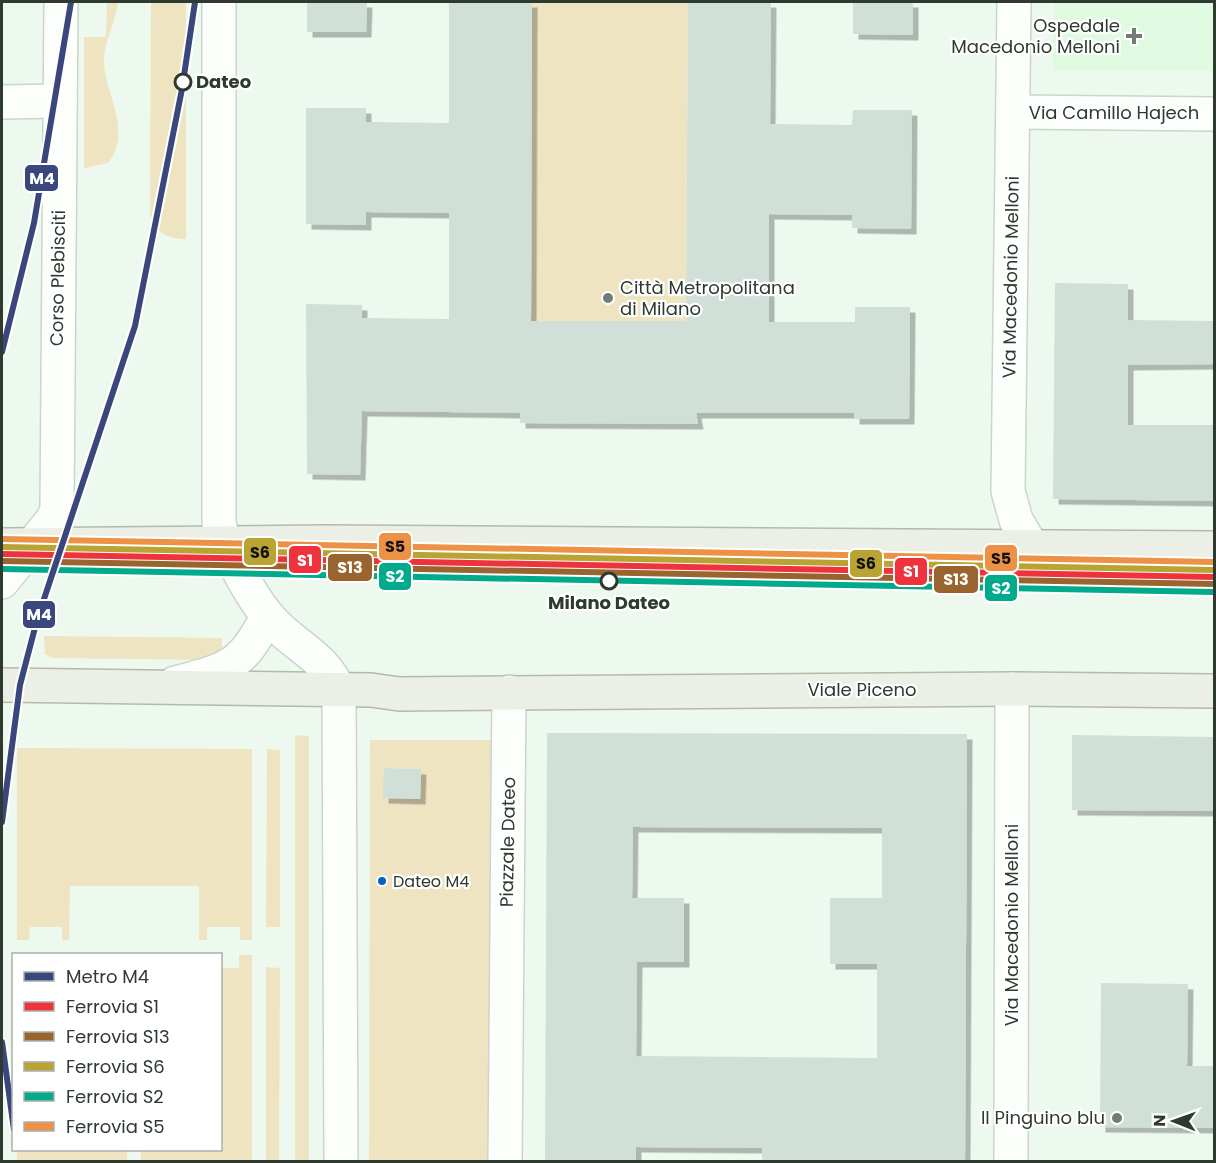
<svg xmlns="http://www.w3.org/2000/svg" width="1216" height="1163" viewBox="0 0 1216 1163" font-family="Poppins,sans-serif">
<defs>
<filter id="shadow"><feDropShadow dx="5.5" dy="5.5" stdDeviation="0" flood-color="#0004"/></filter>
</defs>
<rect width="100%" height="100%" fill="#edf9ee"/>
<!-- built -->
<polygon fill="#e0fae2" points="1054,2 1214,2 1214,71 1053,71"/>
<!-- green -->
<g fill="#eee4c1" fill-rule="evenodd">
<path d="M107,2H118C116,22 104,40 104,60C104,95 134,130 108,163L84,168V37H106Z"/>
<path d="M151,2H186V239C169,239 155,233 150,216Z"/>
<polygon points="532,2 688,2 686,321 531,321"/>
<polygon points="44,636 222,638 222,653 215,660 53,658 45,654"/>
<polygon points="295,735 309,736 309,1162 295,1161"/>
<path d="M370,740H492L489,1161L369,1162ZM384,768L421,769L420,799L384,798Z"/>
<polygon points="2,748 3,748 2,1162"/>
<polygon points="17,748 252,749 252,940 240,940 240,927 207,927 207,940 199,940 199,886 70,886 69,940 62,940 62,927 30,927 29,940 17,940"/>
<polygon points="267,749 280,750 280,927 266,927"/>
<polygon points="239,955 252,955 252,1161 141,1161 141,1150 220,1150 221,968 239,968"/>
<polygon points="266,967 280,968 279,1161 266,1161"/>
<rect x="17" y="1150" width="110" height="11"/>
</g>
<!-- building -->
<g fill="#d0dfd7" fill-rule="evenodd" filter="url(#shadow)">
<polygon points="307,2 367,2 366,32 307,32"/>
<polygon points="449,2 532,2 531,321 686,321 688,2 771,2 770,124 852,125 853,110 912,110 911,229 852,228 852,215 769,214 769,322 855,322 855,307 910,307 909,419 854,419 854,413 696,413 698,424 520,423 520,413 362,411 360,475 307,474 306,304 362,305 362,318 449,319 449,213 366,212 366,225 306,224 306,108 366,108 366,122 449,123"/>
<polygon points="853,2 913,2 913,35 853,34"/>
<polygon points="1055,283 1128,284 1128,320 1215,321 1215,364 1128,365 1128,425 1215,425 1215,501 1053,499"/>
<path d="M547,733L967,734L965,1161H762V1148L636,1147V1161H545ZM633,827L882,828V898H830V964H877V1058L636,1056L637,962H684V898H632Z"/>
<polygon points="1072,735 1215,737 1215,811 1072,810"/>
<polygon points="384,768 421,769 420,799 383,798"/>
<polygon points="1101,983 1188,984 1187,1066 1215,1066 1215,1128 1100,1127"/>
</g>
<g fill="none" stroke-linecap="round" stroke-linejoin="round">
<defs>
<g id="minor">
<path d="M219,2V524C228,555 255,606 279,628C304,651 324,658 339,690L341,1162"/>
<polyline points="1014,2 1008,491 1016,520 1032,547"/>
<polyline points="2,102 60,101"/>
<polyline points="1014,112 1214,114"/>
<polyline points="2,582 53,519 57,509 61,2"/>
<path d="M175,683C226,670 243,667 267,616"/>
<polyline points="505,1162 509,692"/>
<polyline points="1011,1162 1012,689"/>
</g>
<g id="major">
<polyline points="2,545 326,542 1214,548"/>
<polyline points="2,685 371,690 399,694 1012,689 1214,691"/>
</g>
</defs>
<!-- minor casing -->
<use href="#minor" stroke="#cad5cb" stroke-width="36"/>
<!-- major casing -->
<use href="#major" stroke="#b3bba7" stroke-width="36"/>
<!-- minor -->
<use href="#minor" stroke="#fcfefc" stroke-width="33"/>
<!-- major -->
<use href="#major" stroke="#ebefe5" stroke-width="33"/>
<defs>
<polyline id="rail-1" points="2,554 1214,577"/>
<polyline id="rail-2" points="2,561 1214,584"/>
<polyline id="rail-3" points="2,547 1214,570"/>
<polyline id="rail-4" points="2,569 1214,592"/>
<polyline id="rail-5" points="2,539 1214,562"/>
</defs>
<!-- rail-1 casing -->
<use href="#rail-1" stroke="#fff" stroke-width="10"/>
<!-- rail-2 casing -->
<use href="#rail-2" stroke="#fff" stroke-width="10"/>
<!-- rail-3 casing -->
<use href="#rail-3" stroke="#fff" stroke-width="10"/>
<!-- rail-4 casing -->
<use href="#rail-4" stroke="#fff" stroke-width="10"/>
<!-- rail-5 casing -->
<use href="#rail-5" stroke="#fff" stroke-width="10"/>
<!-- rail-1 -->
<use href="#rail-1" stroke="#ee333e" stroke-width="6"/>
<!-- rail-2 -->
<use href="#rail-2" stroke="#99642e" stroke-width="6"/>
<!-- rail-3 -->
<use href="#rail-3" stroke="#b8a333" stroke-width="6"/>
<!-- rail-4 -->
<use href="#rail-4" stroke="#00aa8a" stroke-width="6"/>
<!-- rail-5 -->
<use href="#rail-5" stroke="#ed9146" stroke-width="6"/>
<defs>
<g id="metro-1">
<polyline points="2,352 34,223 71,2"/>
<polyline points="2,822 20,685 37,620 135,326 182,89 195,2"/>
<polyline points="2,1042 14,1130"/>
</g>
</defs>
<!-- metro-1 casing -->
<use href="#metro-1" stroke="#fff" stroke-width="10"/>
<!-- metro-1 -->
<use href="#metro-1" stroke="#39477d" stroke-width="6"/>
</g>
<!-- markers -->
<g fill="#717c72" stroke="#fff" stroke-width="2">
<path d="M1131 27h6v6h6v6h-6v6h-6v-6h-6v-6h6z"/>
<circle cx="608" cy="298" r="6"/>
<circle cx="1117" cy="1118" r="6"/>
</g>
<g fill="#fff" stroke="#2e392f" stroke-width="3">
<circle cx="183" cy="82" r="8"/>
<circle cx="609" cy="581" r="8"/>
</g>
<circle fill="#0065bd" stroke="#fff" stroke-width="2" cx="382" cy="881" r="5"/>
<g text-anchor="middle" stroke-width="4.5" stroke-linejoin="round" paint-order="stroke">
<!-- bus labels -->
<g font-size="16" fill="#2e392f" stroke="#fff" text-anchor="start">
<text x="393" y="887">Dateo M4</text>
</g>
<!-- poi labels -->
<g font-size="18" fill="#2e392f" stroke="#fff" text-anchor="end">
<text x="1120" y="32">Ospedale<tspan x="1120" dy="21">Macedonio Melloni</tspan></text>
<text x="620" y="294" text-anchor="start">Città Metropolitana<tspan x="620" dy="21">di Milano</tspan></text>
<text x="1105" y="1124">II Pinguino blu</text>
</g>
<!-- stop labels -->
<g font-size="18" font-weight="bold" fill="#2e392f" stroke="#fff" text-anchor="start">
<text x="196" y="88">Dateo</text>
<text x="609" y="609" text-anchor="middle">Milano Dateo</text>
</g>
<!-- street labels -->
<g font-size="18" fill="#2e392f" stroke="#fff">
<text x="1114" y="119">Via Camillo Hajech</text>
<text transform="translate(1011 277) rotate(-89)" y="6">Via Macedonio Melloni</text>
<text transform="translate(58 278) rotate(-89)" y="6">Corso Plebisciti</text>
<text x="862" y="696">Viale Piceno</text>
<text transform="translate(508 842) rotate(-89)" y="6">Piazzale Dateo</text>
<text transform="translate(1012 925) rotate(-90)" y="6">Via Macedonio Melloni</text>
</g>
</g>
<g stroke="#fff" stroke-width="2">
<rect x="24" y="164" width="35" height="28" rx="6" fill="#39477d"/>
<rect x="378" y="532" width="34" height="29" rx="6" fill="#ed9146"/>
<rect x="243" y="537" width="34" height="29" rx="6" fill="#b8a333"/>
<rect x="984" y="544" width="34" height="28" rx="6" fill="#ed9146"/>
<rect x="288" y="545" width="34" height="29" rx="6" fill="#ee333e"/>
<rect x="849" y="549" width="34" height="29" rx="6" fill="#b8a333"/>
<rect x="327" y="553" width="46" height="29" rx="6" fill="#99642e"/>
<rect x="894" y="557" width="34" height="29" rx="6" fill="#ee333e"/>
<rect x="378" y="562" width="34" height="29" rx="6" fill="#00aa8a"/>
<rect x="933" y="565" width="46" height="29" rx="6" fill="#99642e"/>
<rect x="984" y="574" width="34" height="28" rx="6" fill="#00aa8a"/>
<rect x="22" y="600" width="34" height="29" rx="6" fill="#39477d"/>
</g>
<g font-size="16" text-anchor="middle" font-weight="bold" fill="#fff">
<text x="42" y="184">M4</text>
<text x="305" y="566">S1</text>
<text x="350" y="573">S13</text>
<text x="911" y="577">S1</text>
<text x="395" y="582">S2</text>
<text x="956" y="585">S13</text>
<text x="1001" y="594">S2</text>
<text x="39" y="620">M4</text>
</g>
<g font-size="16" text-anchor="middle" font-weight="bold" fill="#111">
<text x="395" y="552">S5</text>
<text x="260" y="558">S6</text>
<text x="1001" y="564">S5</text>
<text x="866" y="569">S6</text>
</g>
<!-- border -->
<rect width="1216" height="1163" fill="none" stroke="#2e392f" stroke-width="6"/>
<!-- legend -->
<rect x="12" y="953" width="210" height="198" fill="#ffffff" stroke="#abb0ac" stroke-width="1.5"/>
<rect x="24" y="972" width="30" height="9" fill="#39477d" stroke="#abb0ac" stroke-width="1.5"/>
<text x="66" y="983" font-size="18" fill="#2e392f">Metro M4</text>
<rect x="24" y="1002" width="30" height="9" fill="#ee333e" stroke="#abb0ac" stroke-width="1.5"/>
<text x="66" y="1013" font-size="18" fill="#2e392f">Ferrovia S1</text>
<rect x="24" y="1032" width="30" height="9" fill="#99642e" stroke="#abb0ac" stroke-width="1.5"/>
<text x="66" y="1043" font-size="18" fill="#2e392f">Ferrovia S13</text>
<rect x="24" y="1062" width="30" height="9" fill="#b8a333" stroke="#abb0ac" stroke-width="1.5"/>
<text x="66" y="1073" font-size="18" fill="#2e392f">Ferrovia S6</text>
<rect x="24" y="1092" width="30" height="9" fill="#00aa8a" stroke="#abb0ac" stroke-width="1.5"/>
<text x="66" y="1103" font-size="18" fill="#2e392f">Ferrovia S2</text>
<rect x="24" y="1122" width="30" height="9" fill="#ed9146" stroke="#abb0ac" stroke-width="1.5"/>
<text x="66" y="1133" font-size="18" fill="#2e392f">Ferrovia S5</text>
<!-- north arrow -->
<g transform="translate(1174 1121) rotate(271)" stroke="#ffffff" stroke-width="4.5" paint-order="stroke">
<path d="M0-4.5L10 22L0 15L-10 22Z" fill="#2e392f"/>
<text y="-9" font-size="16" font-weight="bold" text-anchor="middle" fill="#2e392f">N</text>
</g>
</svg>
